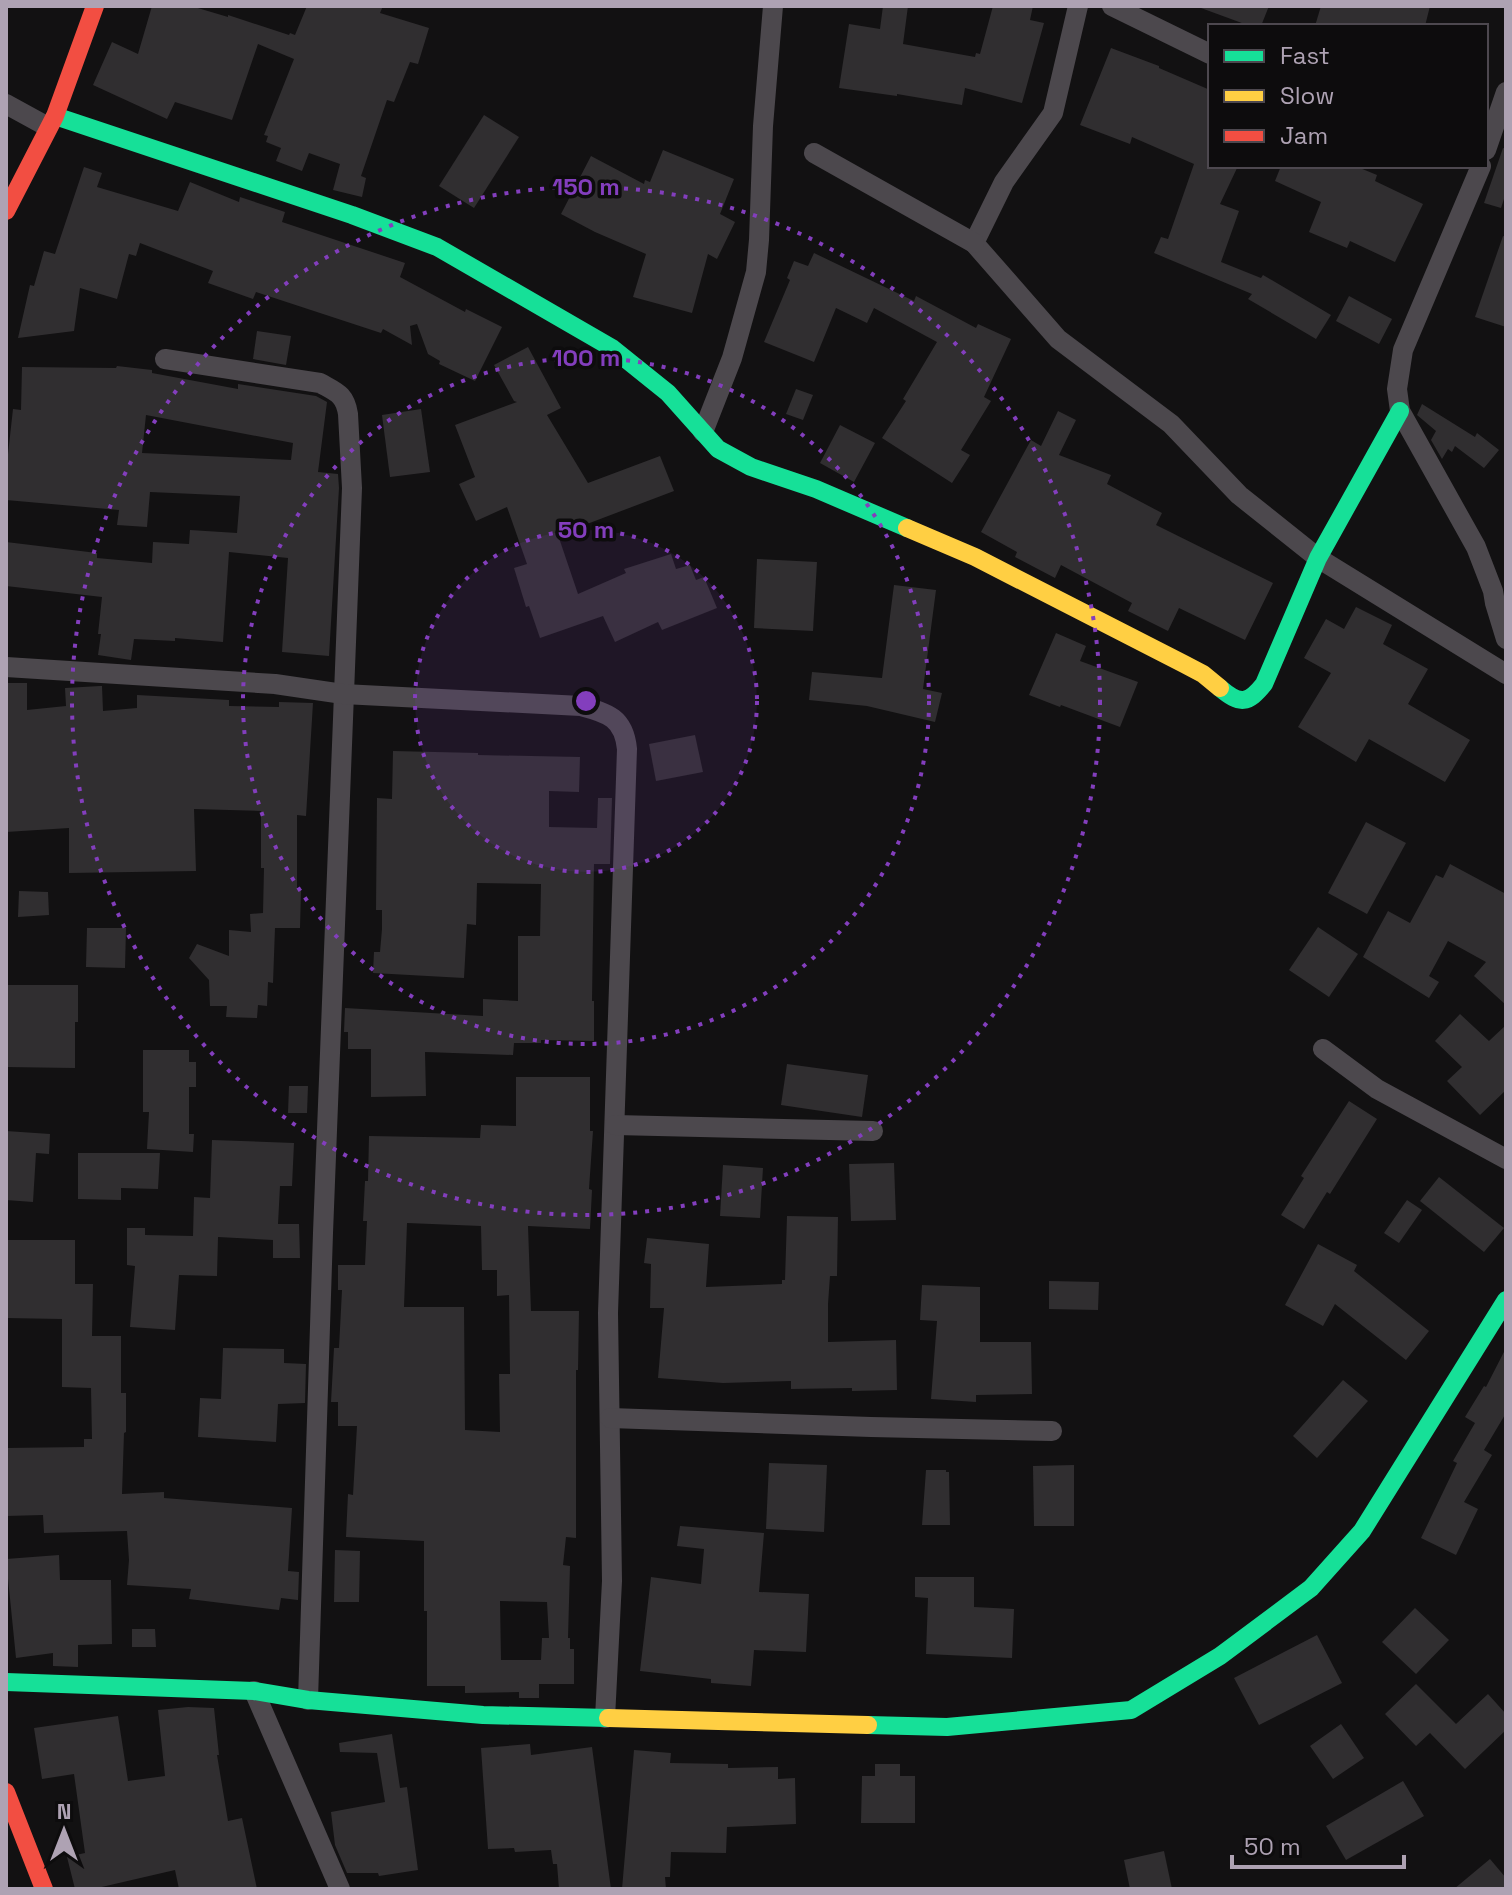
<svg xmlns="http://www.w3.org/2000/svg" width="1512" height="1895" viewBox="0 0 1512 1895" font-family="'Space Grotesk',sans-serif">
<rect width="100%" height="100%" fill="#121112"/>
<!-- building -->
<g fill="#302e30" fill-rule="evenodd">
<polygon points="152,6 191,6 228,17 228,15 289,35 290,33 295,35 307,6 383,6 380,13 429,28 418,64 410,62 394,102 387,100 361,176 366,178 362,197 333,190 340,164 309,153 302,171 276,161 281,148 266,142 268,136 264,135 294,59 258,44 232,120 175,102 167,119 93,85 112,42 138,54"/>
<polygon points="883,6 908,6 903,44 975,57 976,53 980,54 993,6 1033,6 1030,20 1044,23 1022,103 965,88 962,105 897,94 897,96 839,88 849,24 880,29"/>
<polygon points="1202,6 1269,6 1261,26 1250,26 1201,8"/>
<polygon points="1321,6 1430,6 1425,26 1315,26"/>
<polygon points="1111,48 1159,66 1159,68 1210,90 1210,166 1238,166 1220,204 1239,211 1221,262 1261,278 1263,275 1331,315 1316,339 1248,299 1252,294 1154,253 1161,237 1168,239 1194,164 1132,137 1130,144 1080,125"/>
<polygon points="484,115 519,137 474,208 439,186"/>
<polygon points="1503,148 1506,149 1506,193 1501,208 1484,203"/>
<polygon points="663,150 734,179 720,214 735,222 717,259 708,254 692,313 633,297 646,254 595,232 561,214 591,156 644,184 645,180 650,182"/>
<polygon points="1281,166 1355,166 1377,175 1375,181 1423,204 1395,262 1350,241 1347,248 1309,232 1321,202 1275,181"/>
<polygon points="84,167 102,173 97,187 178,211 190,182 239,202 240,197 285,212 282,222 405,263 400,277 465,312 466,309 502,327 475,381 439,364 440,361 428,354 417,324 410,326 412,345 383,329 381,333 256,292 253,299 208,283 213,271 140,243 136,256 129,254 117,299 80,288 74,331 18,338 30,285 34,286 44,251 55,254"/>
<polygon points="1503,236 1506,237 1506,327 1475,317"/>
<polygon points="814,253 914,301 916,296 976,328 978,324 1011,339 984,397 991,401 961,450 970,455 952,483 882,438 906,401 903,399 937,342 874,308 867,323 836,308 814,362 764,342 790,280 787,278 794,261 808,266"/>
<polygon points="1349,296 1392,319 1379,344 1336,321"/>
<polygon points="257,331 291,336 286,365 253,359"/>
<polygon points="528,347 561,408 547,415 588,483 660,456 674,491 558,535 578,594 626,573 624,569 671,554 676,569 690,565 696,580 704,577 717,608 662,630 658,622 615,642 603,616 540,638 529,606 526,607 514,568 527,564 507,507 476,521 459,484 475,477 455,425 517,402 514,401 494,365"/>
<path d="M117,366L152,370V373L238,389V384L316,396L327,402L318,472L338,474L339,488L329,656L282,652L288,558L229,552L223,642L175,638V641L134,639L131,660L98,655L101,634H98L102,597L6,586V542L97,553V558L152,563L153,542L189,544L190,530L237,533L240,496L150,492L147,527L117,525L119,510L6,500V472L13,409L21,410L22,367L116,368ZM146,415L293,443L291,460L142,453Z"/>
<polygon points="796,389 813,395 803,420 786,414"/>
<polygon points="1422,404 1475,437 1477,433 1499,450 1484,468 1455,446 1452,452 1448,449 1442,459 1431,440 1436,431 1417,415"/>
<polygon points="421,409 430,472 390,477 382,415"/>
<polygon points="1058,411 1076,420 1059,455 1111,475 1107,484 1162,513 1156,525 1273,583 1245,640 1179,608 1168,631 1128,611 1132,603 1061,565 1055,578 1015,557 1017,552 981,532 1031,440 1041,446"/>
<polygon points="840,425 875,443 854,482 820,463"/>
<polygon points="757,559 817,562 813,631 754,628"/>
<polygon points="894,585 936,590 923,689 942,693 935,722 867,706 809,700 812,672 882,678"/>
<polygon points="1356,607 1392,625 1383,644 1428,669 1408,704 1470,740 1445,782 1369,739 1356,762 1298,727 1331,673 1304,658 1326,619 1344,629"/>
<polygon points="1056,633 1086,646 1080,661 1138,682 1120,727 1061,705 1060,707 1029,695"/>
<polygon points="6,683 27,683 27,710 66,706 65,688 100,686 102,686 103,711 137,708 137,695 229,700 229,706 279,707 279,702 313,703 306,816 297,815 297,890 301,890 300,928 275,928 273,983 268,982 267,1006 258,1005 257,1018 226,1017 227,1006 210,1006 209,980 189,958 197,944 229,956 229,930 251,932 250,914 263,913 264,868 261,868 261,811 194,809 196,871 69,873 69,828 6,832"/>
<polygon points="695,735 703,772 656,781 649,744"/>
<polygon points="393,751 478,753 478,755 580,757 579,792 549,791 549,827 597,828 598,798 612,798 610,864 594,864 592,1001 594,1001 594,1041 541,1040 541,1043 514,1043 513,1055 425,1052 426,1096 371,1097 371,1049 348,1049 348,1032 344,1032 345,1008 483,1016 483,999 518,1001 518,936 540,936 541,884 477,883 476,925 467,924 464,978 373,973 374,952 380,952 382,929 382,910 376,910 377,798 392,799"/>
<polygon points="1366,822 1406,843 1367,914 1328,893"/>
<polygon points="1450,864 1506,894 1506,1005 1474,976 1486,962 1448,941 1429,976 1439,982 1429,998 1363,957 1388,911 1410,923 1436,875 1443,878"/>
<polygon points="19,891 48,892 49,915 18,917"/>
<polygon points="1318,927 1358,954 1329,997 1289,970"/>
<polygon points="87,928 126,928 125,968 86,967"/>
<polygon points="6,985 78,985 78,1022 75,1022 75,1068 6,1067"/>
<polygon points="1460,1014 1489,1041 1506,1025 1506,1090 1480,1115 1447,1081 1462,1067 1435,1041"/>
<polygon points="143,1050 189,1050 189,1062 196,1062 196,1087 189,1087 189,1134 194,1134 193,1152 147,1149 149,1112 143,1112"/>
<polygon points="787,1064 868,1075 862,1117 781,1105"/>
<path d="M516,1077H590V1131H593L589,1189L592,1190L590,1229L528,1226L531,1311H579L578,1370H576V1538L566,1537L563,1565L570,1566L568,1638H570V1649H574V1684H539V1698H519V1692L465,1693V1686H427V1611H424V1541L346,1537L348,1494L353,1495L357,1426H338V1402H331L334,1348H339L342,1290H338V1265H365L367,1221H363L365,1181H368L369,1136L480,1138L481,1125L516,1126ZM407,1223L481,1226L482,1270H497V1296L509,1295L510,1374H499L500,1432L465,1430L464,1307H404ZM500,1601L547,1602L549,1638H542L541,1660H501Z"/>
<polygon points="289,1086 308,1086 307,1113 288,1113"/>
<polygon points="1349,1101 1377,1119 1330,1194 1327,1192 1304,1229 1281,1215 1304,1178 1301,1176"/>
<polygon points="6,1131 50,1134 49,1154 36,1153 33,1202 6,1200"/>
<polygon points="212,1140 294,1143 292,1186 280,1186 278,1224 299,1224 300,1258 273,1258 273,1240 218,1237 217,1276 179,1275 175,1330 130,1327 135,1266 127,1265 127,1228 145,1228 145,1235 193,1236 194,1197 210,1198"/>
<polygon points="78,1153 160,1153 158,1189 121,1188 121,1200 78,1199"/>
<polygon points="894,1163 896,1220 851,1221 849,1164"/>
<polygon points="723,1165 763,1168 760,1218 720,1216"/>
<polygon points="1439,1177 1504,1228 1484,1252 1420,1201"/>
<polygon points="1407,1200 1422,1210 1399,1243 1384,1233"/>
<polygon points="787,1216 838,1217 837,1276 830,1276 828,1304 828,1342 896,1340 897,1390 852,1391 852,1388 791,1389 791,1381 723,1383 658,1378 664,1308 650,1308 651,1264 644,1263 647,1238 709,1244 706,1287 782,1284 782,1280 785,1280"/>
<polygon points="6,1240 75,1240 75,1284 93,1284 92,1336 121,1336 121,1393 126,1393 126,1432 124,1433 122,1494 164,1492 164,1498 292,1508 288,1571 299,1572 298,1600 281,1598 279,1610 189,1599 191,1589 127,1585 129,1560 127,1531 44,1533 43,1515 6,1516 6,1448 84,1447 84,1439 92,1439 91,1388 62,1387 62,1319 6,1318"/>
<polygon points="1318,1244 1357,1265 1354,1271 1429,1331 1406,1360 1335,1304 1323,1326 1285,1305"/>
<polygon points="1049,1281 1099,1282 1098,1310 1049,1309"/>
<polygon points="922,1285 980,1287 980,1342 1031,1342 1032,1394 976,1395 976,1402 931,1399 937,1321 920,1320"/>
<polygon points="223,1348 284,1349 284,1363 306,1364 305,1403 278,1404 276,1442 198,1437 200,1398 221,1399"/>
<polygon points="1506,1348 1506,1413 1484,1450 1492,1455 1464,1502 1478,1509 1456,1555 1421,1538 1457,1463 1453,1461 1475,1423 1465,1417 1484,1386 1486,1387"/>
<polygon points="1343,1380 1368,1401 1317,1458 1293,1436"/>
<polygon points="769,1463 827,1465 824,1532 766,1529"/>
<polygon points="1074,1465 1074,1526 1034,1526 1033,1466"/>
<polygon points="926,1470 946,1470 946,1472 949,1472 950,1525 922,1525"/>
<polygon points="680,1526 764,1533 759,1592 809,1594 806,1652 754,1650 751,1686 711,1683 711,1679 640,1671 651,1577 701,1584 704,1549 677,1546"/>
<polygon points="335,1550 360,1551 359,1602 334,1602"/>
<polygon points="59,1555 60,1580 111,1580 112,1644 78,1645 78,1667 53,1666 53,1653 16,1658 6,1559"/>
<polygon points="915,1577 974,1577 974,1607 1014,1609 1012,1658 926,1654 928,1598 915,1597"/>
<polygon points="1415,1608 1449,1640 1416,1674 1382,1642"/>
<polygon points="132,1629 155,1629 156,1647 132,1647"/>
<polygon points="1317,1635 1342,1683 1259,1725 1234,1678"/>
<polygon points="1416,1684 1456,1724 1488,1694 1506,1714 1506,1730 1465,1769 1430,1733 1416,1746 1385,1714"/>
<polygon points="188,1707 214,1708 219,1755 217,1755 228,1821 242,1818 257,1889 179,1889 175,1870 93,1889 75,1889 67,1857 85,1853 74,1774 42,1779 34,1728 118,1716 128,1781 165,1776 158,1710"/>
<polygon points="1341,1724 1364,1758 1333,1779 1310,1746"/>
<polygon points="392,1734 400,1788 407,1787 418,1870 379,1876 378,1873 347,1873 335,1845 331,1812 385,1802 377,1753 340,1752 339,1743"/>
<polygon points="530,1744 531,1755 592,1747 611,1889 559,1889 557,1864 553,1864 551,1850 515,1852 514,1848 488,1849 481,1748"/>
<polygon points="634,1750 671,1753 670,1763 728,1764 728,1768 778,1767 778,1779 795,1778 796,1824 727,1827 726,1853 671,1852 670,1877 665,1877 666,1889 622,1889"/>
<polygon points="875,1764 900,1764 900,1776 915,1776 915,1823 861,1823 862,1776 875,1776"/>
<polygon points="1403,1781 1424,1816 1346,1860 1326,1826"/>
<polygon points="1164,1851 1172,1889 1130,1889 1124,1860"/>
<polygon points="1490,1859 1506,1878 1506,1889 1454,1889"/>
</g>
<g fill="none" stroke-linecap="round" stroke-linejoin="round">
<!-- street -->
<g stroke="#4c484d" stroke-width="20">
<polyline points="1078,6 1053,113 1004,182 974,243 1058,339 1171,424 1239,495 1318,558 1506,674"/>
<polyline points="1112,6 1210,54"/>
<polyline points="6,104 48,127"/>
<polyline points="1486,150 1506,92"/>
<polyline points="814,153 974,243"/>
<polyline points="1481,166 1403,350 1397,389 1400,411 1476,547 1493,591 1495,603 1506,639"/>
<path d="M165,359L320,383C336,392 345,394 348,414L352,488L323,1233L308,1700"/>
<polyline points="703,432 732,358 756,272 759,240 763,126 773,6"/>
<path d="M6,667L275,684L343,694L581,706C608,713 624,718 627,749L608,1313L612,1581L605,1718"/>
<polyline points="1323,1049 1377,1089 1506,1159"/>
<polyline points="615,1125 873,1131"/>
<polyline points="610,1418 871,1427 1052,1431"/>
<polyline points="254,1691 340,1889"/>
</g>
<!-- fast -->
<g stroke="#16e098" stroke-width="18">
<polyline points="55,116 352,215 437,247 612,348 668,393 718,449 751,467 816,489 907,528"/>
<path d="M1220,688C1240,705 1248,704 1264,684L1318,558L1400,411"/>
<polyline points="6,1682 254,1691 308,1700 483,1715 608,1718"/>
<polyline points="868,1725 947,1727 1131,1710 1220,1656 1311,1588 1362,1531 1506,1300"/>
</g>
<!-- slow -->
<g stroke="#ffcf43" stroke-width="18">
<polyline points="907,528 975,557 1184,664 1203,674 1220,688"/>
<polyline points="608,1718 868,1725"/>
</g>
<!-- jam -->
<g stroke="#f24e42" stroke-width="18">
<polyline points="6,211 55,116 95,6"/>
<polyline points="6,1792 44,1889"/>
</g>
</g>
<!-- distance rings -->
<circle cx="586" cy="701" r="171" fill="#833ebd" fill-opacity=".12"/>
<g fill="none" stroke="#833ebd" stroke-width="4" stroke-dasharray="4 8">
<circle cx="586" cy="701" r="171"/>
<circle cx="586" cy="701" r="343"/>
<circle cx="586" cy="701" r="514"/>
</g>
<circle cx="586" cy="701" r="12" fill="#833ebd" stroke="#0d0c0d" stroke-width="4"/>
<g font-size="24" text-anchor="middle" font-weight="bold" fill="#833ebd" stroke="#0d0c0d" stroke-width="7" stroke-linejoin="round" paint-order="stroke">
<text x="586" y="195">150 m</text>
<text x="586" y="366">100 m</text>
<text x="586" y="538">50 m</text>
</g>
<!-- border -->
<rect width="1512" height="1895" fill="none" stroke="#aea2b3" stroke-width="16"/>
<!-- legend -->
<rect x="1208" y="24" width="280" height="144" fill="#0d0c0d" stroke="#4d484f" stroke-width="2"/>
<rect x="1224" y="50" width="40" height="12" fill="#16e098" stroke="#4d484f" stroke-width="2"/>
<text x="1280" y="64" font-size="24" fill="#aea2b3">Fast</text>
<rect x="1224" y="90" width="40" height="12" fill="#ffcf43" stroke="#4d484f" stroke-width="2"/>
<text x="1280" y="104" font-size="24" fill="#aea2b3">Slow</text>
<rect x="1224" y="130" width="40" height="12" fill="#f24e42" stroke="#4d484f" stroke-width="2"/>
<text x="1280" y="144" font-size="24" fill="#aea2b3">Jam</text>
<!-- north arrow -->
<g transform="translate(64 1831)" stroke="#0d0c0d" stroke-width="6" paint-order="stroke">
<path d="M0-6L14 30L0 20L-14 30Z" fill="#aea2b3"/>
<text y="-12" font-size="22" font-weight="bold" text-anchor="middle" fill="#aea2b3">N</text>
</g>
<!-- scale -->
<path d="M1232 1855v12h172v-12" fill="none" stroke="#aea2b3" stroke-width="4"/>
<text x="1244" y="1855" font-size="24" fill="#aea2b3" stroke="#0d0c0d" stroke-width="6" paint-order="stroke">50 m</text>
</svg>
